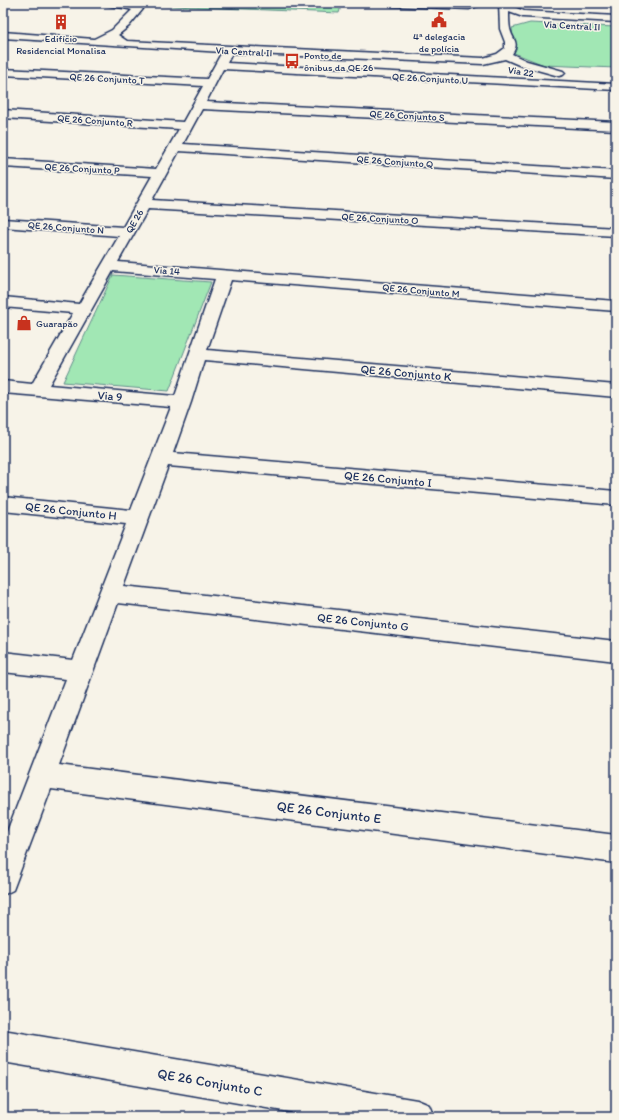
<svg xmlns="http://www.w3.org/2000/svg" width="619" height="1120" viewBox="0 0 619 1120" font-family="Itim,sans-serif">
<rect width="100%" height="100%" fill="#f7f3e8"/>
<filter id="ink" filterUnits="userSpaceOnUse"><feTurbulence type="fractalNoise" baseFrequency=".025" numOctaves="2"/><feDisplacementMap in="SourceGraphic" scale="8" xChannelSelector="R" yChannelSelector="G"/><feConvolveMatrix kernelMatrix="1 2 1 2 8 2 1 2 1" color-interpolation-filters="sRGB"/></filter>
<g filter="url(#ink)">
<!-- green -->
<g fill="#a1e7b4" stroke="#5e8b89">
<polygon points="151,3 342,3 339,13 149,5"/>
<polygon points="530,23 616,27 616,68 544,65 514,53 512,28"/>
<polygon points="113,275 211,282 169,391 63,382"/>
</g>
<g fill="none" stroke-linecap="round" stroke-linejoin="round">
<defs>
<g id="minor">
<path d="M103,3H131L143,9L129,26L118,35L127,41L483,58L497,54L505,48V42L500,29L499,3H509V5L524,11L616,16V22L523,17L509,12C509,18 509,24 510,29C513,41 520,42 512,54L527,61L563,71L565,73L563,75L559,76L519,65L505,59L483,64L232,53L227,63L616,84V90L223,69L206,102L616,122V130L202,109L183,144L616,171V179L179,151L152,200L616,228V236L148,209L118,262L616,301V311L231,280L207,350L616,385V397L204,360L191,402L173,453L616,491V505L168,466L124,586L616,641V661L118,603L59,765L616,835V863L51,789L13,890L3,895V842L66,679L3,672V652L73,660L126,524L3,511V497L131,510L171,407L3,393V381L32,384L73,313L3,307V297L79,304L119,236L3,227V219L123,227L152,176L3,167V159L156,169L179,129L3,118V110L183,122L203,86L3,75V69L207,79L222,52L3,38V32L94,39L112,30L132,10C124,7 108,7 103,3ZM113,271L215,279L175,396L49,385Z"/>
<polygon points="387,3 482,3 480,5 469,9 392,6"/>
<polygon points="3,1030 417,1100 429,1105 434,1117 318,1117 3,1062"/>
</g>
</defs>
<!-- minor casing -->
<use href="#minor" stroke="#1b2f5e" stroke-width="3"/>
<!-- minor -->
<use href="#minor" fill="#f7f3e8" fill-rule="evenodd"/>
</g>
</g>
<!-- icons -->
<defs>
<symbol id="civic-bare" viewBox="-9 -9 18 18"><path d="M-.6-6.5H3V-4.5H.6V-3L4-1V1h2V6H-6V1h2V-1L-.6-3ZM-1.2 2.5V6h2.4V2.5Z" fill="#c8321e" stroke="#f7f3e8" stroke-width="2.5" paint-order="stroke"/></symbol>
<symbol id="building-bare" viewBox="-9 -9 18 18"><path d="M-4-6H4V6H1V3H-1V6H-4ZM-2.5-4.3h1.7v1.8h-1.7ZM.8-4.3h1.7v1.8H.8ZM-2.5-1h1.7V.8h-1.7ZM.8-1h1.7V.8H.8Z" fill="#c8321e" stroke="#f7f3e8" stroke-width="2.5" paint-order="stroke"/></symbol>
<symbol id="bus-bare" viewBox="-9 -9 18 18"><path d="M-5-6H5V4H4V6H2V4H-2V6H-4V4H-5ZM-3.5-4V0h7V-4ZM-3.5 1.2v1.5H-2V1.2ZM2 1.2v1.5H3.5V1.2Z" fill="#c8321e" stroke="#f7f3e8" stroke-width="2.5" paint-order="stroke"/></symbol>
<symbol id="shop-bare" viewBox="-9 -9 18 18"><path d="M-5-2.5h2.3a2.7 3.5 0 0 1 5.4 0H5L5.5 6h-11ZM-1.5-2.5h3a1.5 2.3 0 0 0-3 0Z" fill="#c8321e" stroke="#f7f3e8" stroke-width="2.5" paint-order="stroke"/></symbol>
</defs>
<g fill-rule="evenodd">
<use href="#civic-bare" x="428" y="9" width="22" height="22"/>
<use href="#building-bare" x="50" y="11" width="22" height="22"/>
<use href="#bus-bare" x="281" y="50" width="22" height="22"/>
<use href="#shop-bare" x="13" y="312" width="22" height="22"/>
</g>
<g text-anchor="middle" stroke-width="3" stroke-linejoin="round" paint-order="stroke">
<!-- far-street labels -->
<g font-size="10" fill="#1b2f5e" stroke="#f7f3e8">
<text transform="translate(572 25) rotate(3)" y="4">Via Central II</text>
<text transform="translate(244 51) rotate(3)" y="4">Via Central II</text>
<text transform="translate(521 71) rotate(9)" y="4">Via 22</text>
<text transform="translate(107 78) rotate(3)" y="4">QE 26 Conjunto T</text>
<text transform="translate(430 78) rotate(3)" y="4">QE 26 Conjunto U</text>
<text transform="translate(407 115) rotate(3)" y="4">QE 26 Conjunto S</text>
<text transform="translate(95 120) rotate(4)" y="4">QE 26 Conjunto R</text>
<text transform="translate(395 161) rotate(4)" y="4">QE 26 Conjunto Q</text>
<text transform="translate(82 168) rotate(3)" y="4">QE 26 Conjunto P</text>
<text transform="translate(380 218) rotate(3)" y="4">QE 26 Conjunto O</text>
<text transform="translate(134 221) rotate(-61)" y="4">QE 26</text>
<text transform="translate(66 227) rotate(4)" y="4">QE 26 Conjunto N</text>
<text transform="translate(167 270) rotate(4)" y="4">Via 14</text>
<text transform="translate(421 290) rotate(5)" y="4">QE 26 Conjunto M</text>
</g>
<!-- far-poi labels -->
<g font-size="10" fill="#1b2f5e" stroke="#f7f3e8">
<text x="439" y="40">4ª delegacia<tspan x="439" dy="12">de polícia</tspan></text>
<text x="61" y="42">Edifício<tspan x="61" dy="12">Residencial Monalisa</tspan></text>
<text x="304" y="59" text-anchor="start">Ponto de<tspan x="304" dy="12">ônibus da QE 26</tspan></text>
<text x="36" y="327" text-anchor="start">Guarapão</text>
</g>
<!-- street labels -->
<g font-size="12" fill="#1b2f5e" stroke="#f7f3e8">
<text transform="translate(406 373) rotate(5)" y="4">QE 26 Conjunto K</text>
<text transform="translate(110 396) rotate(5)" y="4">Via 9</text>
<text transform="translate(388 479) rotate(5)" y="4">QE 26 Conjunto I</text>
<text transform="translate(71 511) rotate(6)" y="4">QE 26 Conjunto H</text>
<text transform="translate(363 622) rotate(6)" y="4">QE 26 Conjunto G</text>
</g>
<!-- near-street labels -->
<g font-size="14" fill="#1b2f5e" stroke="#f7f3e8">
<text transform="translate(329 812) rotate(7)" y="5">QE 26 Conjunto E</text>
<text transform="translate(210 1082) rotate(10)" y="5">QE 26 Conjunto C</text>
</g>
</g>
<!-- margin -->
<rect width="619" height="1120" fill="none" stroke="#f7f3e8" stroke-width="16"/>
<rect x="8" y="8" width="603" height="1104" fill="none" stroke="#1b2f5e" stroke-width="1.5" filter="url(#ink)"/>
</svg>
